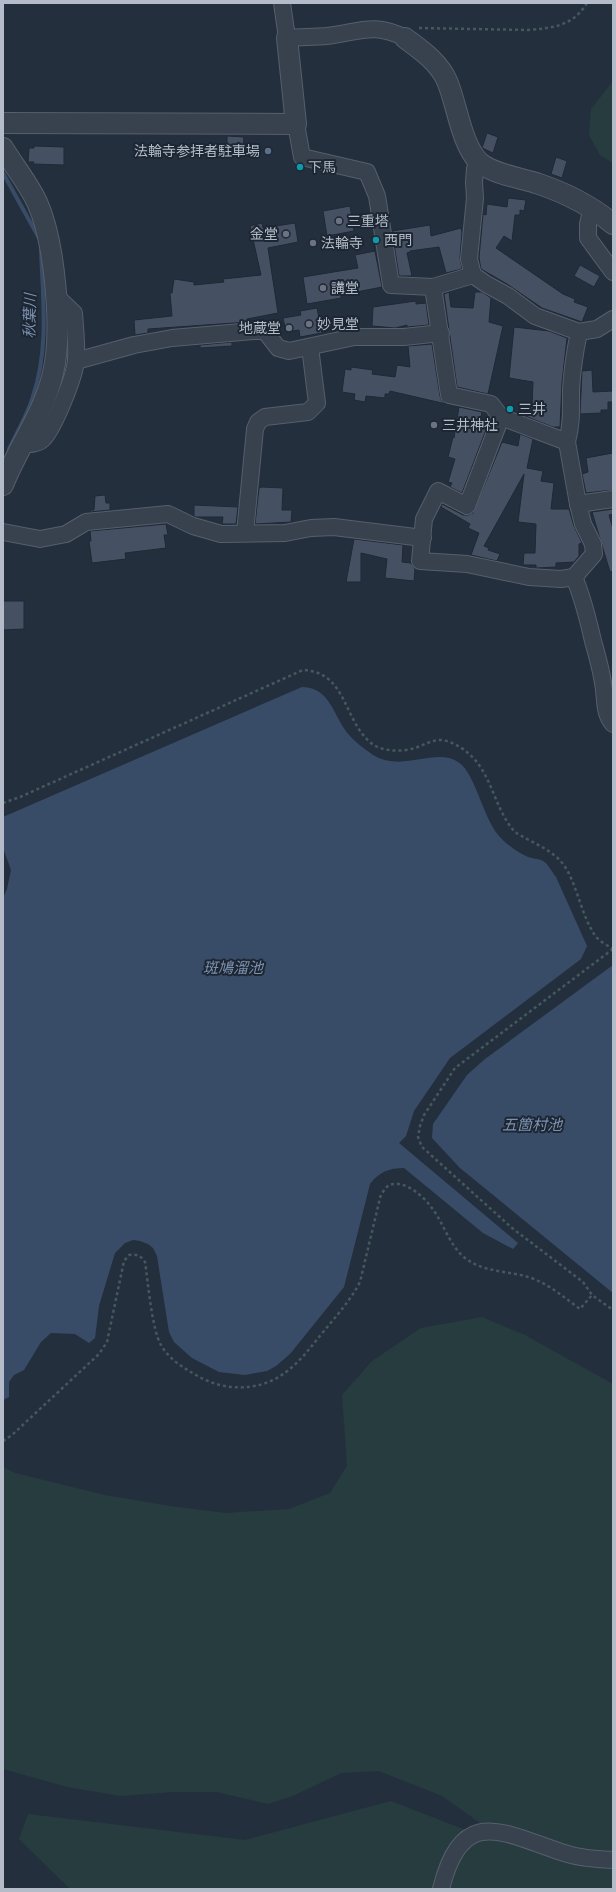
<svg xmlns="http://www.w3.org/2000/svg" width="616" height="1892" viewBox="0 0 616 1892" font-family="Manrope,'Noto Sans JP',sans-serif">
<rect width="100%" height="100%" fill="#242f3e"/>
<!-- green -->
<g fill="#263c3f">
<polygon points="613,81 613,163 600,155 589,135 591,109"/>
<polygon points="482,1317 525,1335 613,1384 613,1889 70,1889 19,1839 28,1814 245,1840 391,1801 476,1834 480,1823 442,1796 379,1771 341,1773 293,1796 268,1804 217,1792 174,1792 121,1796 67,1787 3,1769 3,1467 15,1473 105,1495 170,1506 226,1513 289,1509 330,1493 347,1466 342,1395 372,1361 421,1328"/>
</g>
<!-- water -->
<g fill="#394c67">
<path d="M302,687C332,688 332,716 350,736C356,743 365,749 373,755C403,773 435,747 458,762C475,772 483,818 499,836C506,844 518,853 528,857C532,859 538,858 543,861C548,864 552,872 556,877L587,946L581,959L450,1058L414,1111L406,1136L399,1143L518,1243L513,1249L483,1233L404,1168C389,1168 379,1172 370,1184L344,1287L290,1354L276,1366L267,1371L245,1375L219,1372L192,1358L174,1342L169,1332L157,1256L153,1248L148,1244L140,1241L133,1240L125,1243L115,1253L99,1306L95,1338L89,1343L75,1334L51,1333L41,1342L24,1370L14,1375L9,1382V1397L3,1400V898L7,889L11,870L3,848V817Z"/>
<polygon points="613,965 613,1293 460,1168 432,1138 433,1124 467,1075 485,1059"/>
</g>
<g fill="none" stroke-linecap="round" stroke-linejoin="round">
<!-- stream -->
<g stroke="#394c67" stroke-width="4">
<polyline points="3,173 39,238"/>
<path d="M9,449C17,432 28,414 33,396C49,349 43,299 41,250"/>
</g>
</g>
<!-- building -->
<g fill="#455162" stroke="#1f2835">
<polygon points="487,133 498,137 493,153 482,148"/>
<polygon points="227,136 244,137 243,147 227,146"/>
<polygon points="34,146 64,147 64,165 33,164 34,162 28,162 29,148 34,148"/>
<polygon points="556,157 567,161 562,178 551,174"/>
<polygon points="508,198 526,200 524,211 520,210 520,215 515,215 512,241 504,236 496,248 563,294 575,299 574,302 588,307 582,322 542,308 507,284 481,269 479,258 483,214 486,215 487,204 507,207"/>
<polygon points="350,206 354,231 327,236 323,211"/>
<polygon points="262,223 263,228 295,223 298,242 268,248 278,313 247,319 248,322 148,329 148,333 135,335 134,320 172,316 170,293 172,293 174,279 194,282 194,285 224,282 223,279 261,275 250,226"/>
<polygon points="430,225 431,236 461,228 462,232 460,258 462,269 446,273 439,247 410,251 410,252 407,253 412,276 399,276 392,231"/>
<polygon points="372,236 382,287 341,295 341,298 307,304 303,277 358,268 355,255 375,251"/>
<polygon points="580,265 600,276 594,287 574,276"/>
<polygon points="449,292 451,307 473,308 475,292 482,292 491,298 489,322 503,326 488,394 457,387 444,294"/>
<polygon points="416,301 416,304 426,303 429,325 407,327 407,325 395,328 372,326 373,307"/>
<polygon points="317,308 322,333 300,337 299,330 286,332 283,318 301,315 300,311"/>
<polygon points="514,327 549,331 567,338 562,382 560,427 553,427 525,416 527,407 532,407 533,382 509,378"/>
<polygon points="232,342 232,346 200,348 200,345"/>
<polygon points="432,344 440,396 442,401 446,404 390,391 389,394 385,394 385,398 366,396 365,402 354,400 355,394 342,392 345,369 351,370 351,367 373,370 372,374 395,377 397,365 410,367 408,346"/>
<polygon points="592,370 593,392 613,391 613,402 608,402 608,410 601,410 601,413 580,414 582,371"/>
<polygon points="459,407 482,412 480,421 489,422 462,493 450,487 452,483 448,482 455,459 448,457 453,437 454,438"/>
<polygon points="520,434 533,439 527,468 543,471 541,481 554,483 551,509 569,509 574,526 582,543 579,544 579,556 574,562 556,563 556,567 536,568 536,565 523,565 524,553 535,553 536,524 518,522 524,474 484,546 489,548 488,550 500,554 497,561 471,555 479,533 468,528 470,524 441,507 442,504 463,515 468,515 473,513 502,442 518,446"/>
<polygon points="613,453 613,490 586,493 582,474 588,472 586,458"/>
<polygon points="262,487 283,488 282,510 292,510 291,522 255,524 259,488"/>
<polygon points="105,495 106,503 110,503 110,510 90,512 90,510 94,510 95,496"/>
<polygon points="194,505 238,507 236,524 222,524 223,517 195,517 194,516"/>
<polygon points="613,509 613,514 609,515 613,529 613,571 610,572 592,512"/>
<polygon points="166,524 168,535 164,535 166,548 125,553 126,559 92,563 89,541 91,541 90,531"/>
<polygon points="354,539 403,545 402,562 411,563 415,569 414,581 385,578 387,559 361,553 361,582 346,582"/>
<polygon points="3,601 24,601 24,629 3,630"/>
</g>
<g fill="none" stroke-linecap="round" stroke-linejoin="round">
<defs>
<g id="minor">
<path d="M282,3L287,38C301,37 314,37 327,36C359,32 375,22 405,38"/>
<polyline points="296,124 302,157 367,172 377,196 391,285 433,287 449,395 491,404 501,417 567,442 578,504 613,499"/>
<polyline points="479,162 475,169 474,182 475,198 469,259 473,275 486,284 508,296 535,316 579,332 597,329 613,319"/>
<polyline points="592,208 588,224 588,238 613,272"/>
<polyline points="433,287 473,275"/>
<polyline points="76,361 134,345 172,338 253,331 265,331 278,348 289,351 354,337 404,337 441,333"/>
<polyline points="501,417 467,506 438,491 424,519 420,561 467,564 529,577 561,579 574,577 594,554 593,544 583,524 578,504"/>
<path d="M567,442C572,423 571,409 571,390C572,371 575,351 579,332"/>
<path d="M23,443C29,445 38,444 43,439C54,428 75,376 76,360C77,344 75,328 74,313L56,296"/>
<polyline points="3,532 40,539 66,534 86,522 168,514 193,526 221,534 285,533 311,528 334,527 423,538"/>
<polyline points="245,533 255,429 258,422 265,417 308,412 317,403 310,347"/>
<path d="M574,577C583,598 588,619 593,641C597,655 601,669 603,683C606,697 603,713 613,724"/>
<path d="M441,1889C462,1805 501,1832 561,1852C578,1858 595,1859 613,1860"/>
</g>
<g id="tertiary">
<path d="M405,38C421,50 439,62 447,81C457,104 461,144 479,162C492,174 522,178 539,184C566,193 590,205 613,224"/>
<polyline points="3,123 296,124 287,38"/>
<path d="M3,148C14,166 28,183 37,202C55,242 63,331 53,373C44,413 18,447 3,485"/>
</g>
</defs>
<!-- minor casing -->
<use href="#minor" stroke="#565f6c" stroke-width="18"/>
<!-- tertiary casing -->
<use href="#tertiary" stroke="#565f6c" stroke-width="22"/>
<!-- path -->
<g stroke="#44595c" stroke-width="2.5" stroke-dasharray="3 3" stroke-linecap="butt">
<path d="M419,28L528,30C553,28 573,26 587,3"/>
<path d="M3,803L20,797L303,670C347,672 343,720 371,743C382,752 402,752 415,748C424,745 431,740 441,740C451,741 461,747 468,753C492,773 494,808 514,831C517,834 522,836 527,839C542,847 558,854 567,870C578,890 582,915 594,934C598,941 607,945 613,949"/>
<polyline points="613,949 455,1068 424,1115 420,1126 418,1137 422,1147 512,1228 583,1282 592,1295 613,1310"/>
<path d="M3,1441L12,1435L99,1354L107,1342L124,1261L129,1255C137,1254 140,1255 145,1262C148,1282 152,1330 161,1345C169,1359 182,1367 196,1375C226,1393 264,1392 291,1368C304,1357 313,1344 324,1331C337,1315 350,1301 360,1282L381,1194C384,1191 386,1187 389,1185C405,1179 424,1197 432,1208C444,1224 449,1245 465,1258C486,1274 511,1270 534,1279C551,1286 565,1298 580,1309L592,1295"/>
</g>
<!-- minor -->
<use href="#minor" stroke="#38414e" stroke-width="16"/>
<!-- tertiary -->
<use href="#tertiary" stroke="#38414e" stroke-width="20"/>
</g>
<!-- markers -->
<circle fill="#5c6f8a" stroke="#1d2633" stroke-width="1.5" cx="268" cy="151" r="4"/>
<g fill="#0f9aa8" stroke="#1d2633" stroke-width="1.5">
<circle cx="300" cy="167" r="4"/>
<circle cx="376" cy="240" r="4"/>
<circle cx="510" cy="409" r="4"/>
</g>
<g fill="#6b7280" stroke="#1d2633" stroke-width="1.5">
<circle cx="339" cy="221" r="4"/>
<circle cx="286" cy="234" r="4"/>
<circle cx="313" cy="243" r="4"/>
<circle cx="323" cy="288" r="4"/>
<circle cx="309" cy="324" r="4"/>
<circle cx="289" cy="328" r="4"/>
<circle cx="434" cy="425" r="4"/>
</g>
<g text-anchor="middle" stroke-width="4" stroke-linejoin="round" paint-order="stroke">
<!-- poi labels -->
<g font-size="14" fill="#b4bcc9" stroke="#1d2633" text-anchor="start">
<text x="260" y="156" text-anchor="end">法輪寺参拝者駐車場</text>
<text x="308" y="172">下馬</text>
<text x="347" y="226">三重塔</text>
<text x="278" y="239" text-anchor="end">金堂</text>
<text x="384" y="245">西門</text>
<text x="321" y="248">法輪寺</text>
<text x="331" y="293">講堂</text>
<text x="317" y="329">妙見堂</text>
<text x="281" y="333" text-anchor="end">地蔵堂</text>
<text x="518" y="414">三井</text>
<text x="442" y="430">三井神社</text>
</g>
<!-- water labels -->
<g font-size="15" font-style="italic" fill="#7c92b1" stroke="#1d2633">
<text transform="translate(30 316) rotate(-89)" y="5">秋葉川</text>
<text x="233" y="973">斑鳩溜池</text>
<text x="532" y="1130">五箇村池</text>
</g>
</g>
<!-- border -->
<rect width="616" height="1892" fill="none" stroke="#b4bcc9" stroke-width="8"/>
</svg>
